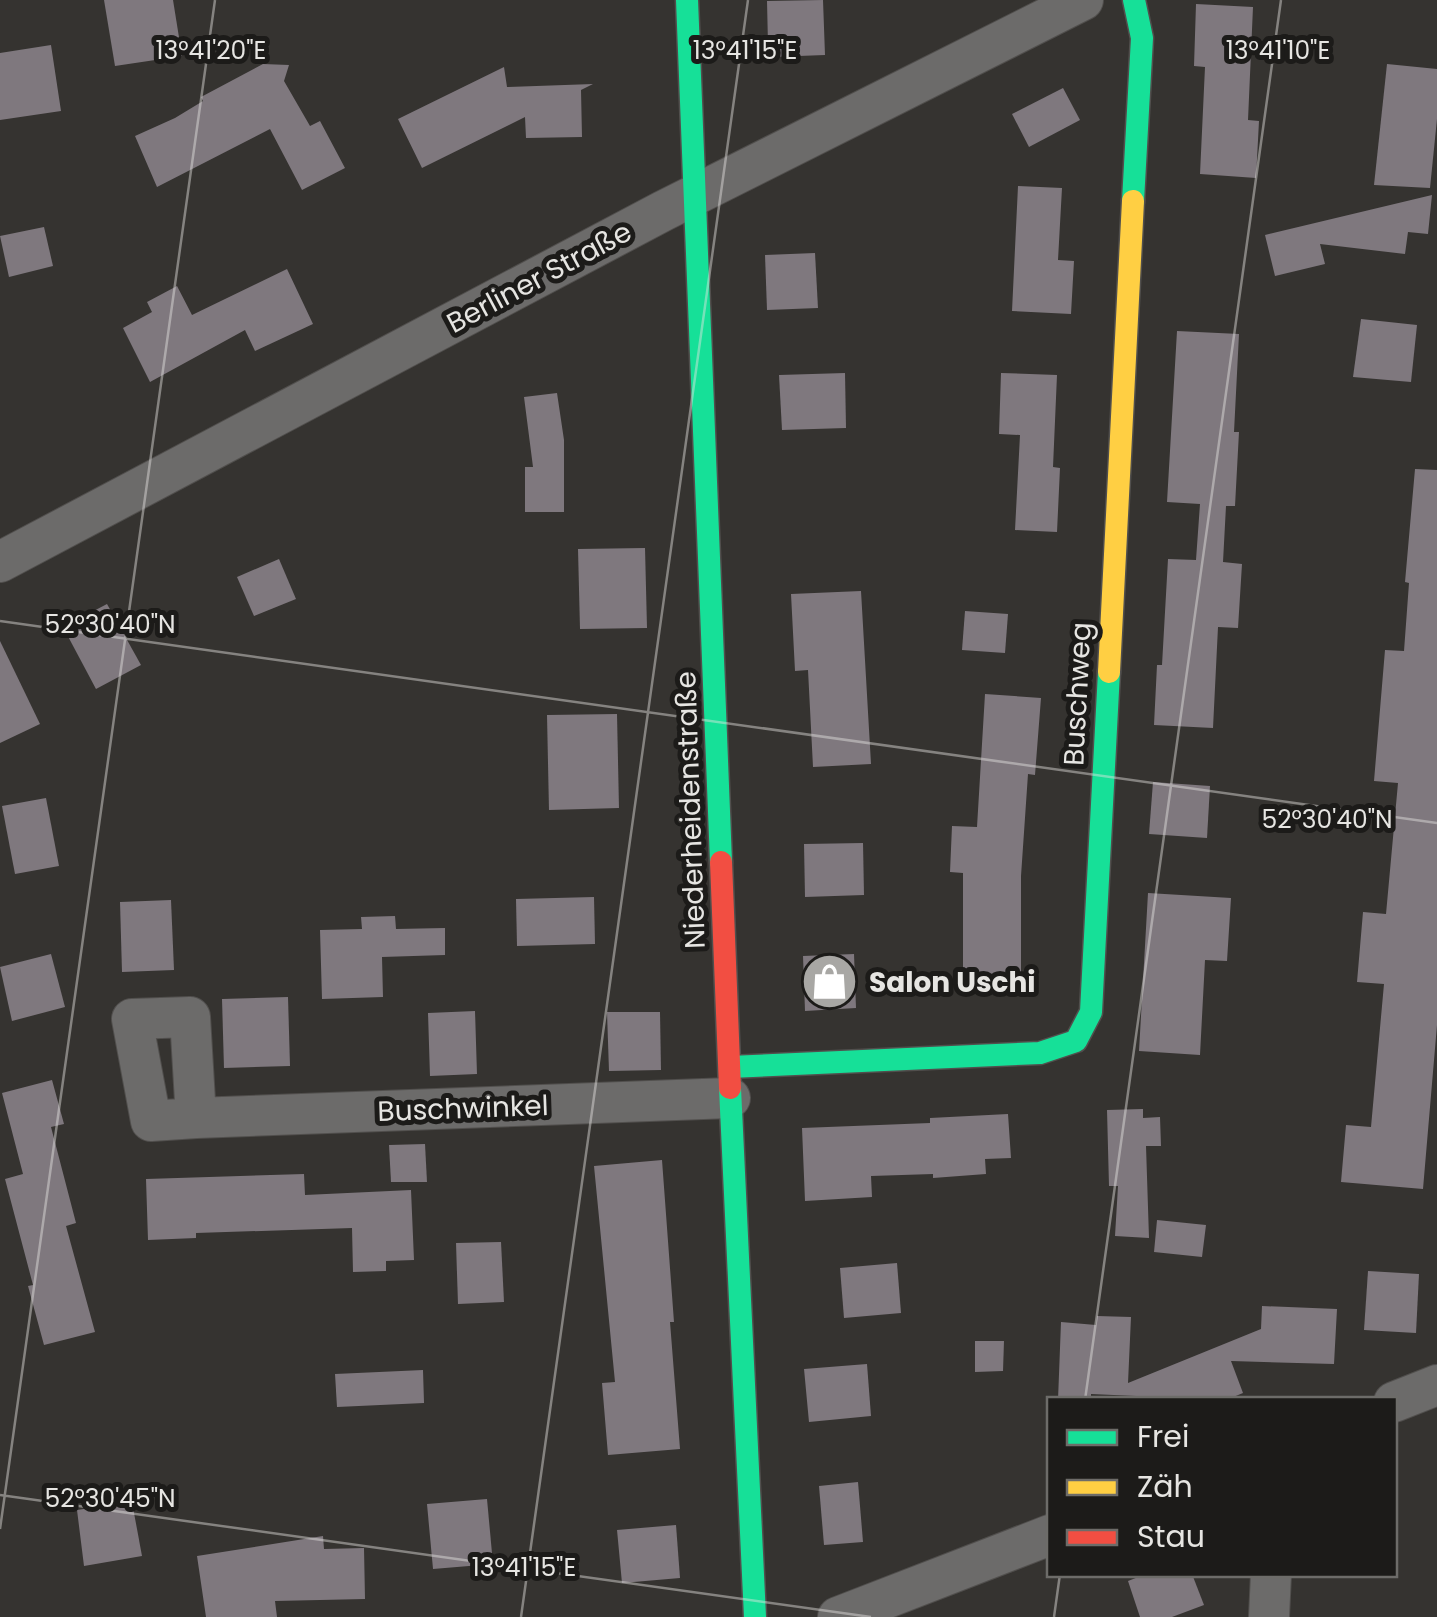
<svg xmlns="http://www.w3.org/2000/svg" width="1437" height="1617" viewBox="0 0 1437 1617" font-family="Poppins,sans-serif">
<rect width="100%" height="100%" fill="#353330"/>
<!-- building -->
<g fill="#7f787e">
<polygon points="104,0 173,0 182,56 115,66"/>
<polygon points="823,0 825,55 772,57 772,45 768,45 767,1"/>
<polygon points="1196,4 1253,7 1248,120 1259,121 1256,178 1200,174 1205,67 1194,66"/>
<polygon points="51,45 61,111 0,120 0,53"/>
<polygon points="263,64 289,65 284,81 310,126 320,121 345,168 302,190 270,129 157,187 135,136 175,118 203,101 201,97"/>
<polygon points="1387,64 1437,69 1437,119 1430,188 1374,185"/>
<polygon points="504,67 507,87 593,84 581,90 582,137 526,138 525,117 422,168 398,119"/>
<polygon points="1063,88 1080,120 1029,147 1012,114"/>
<polygon points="1018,186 1062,188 1058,260 1074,261 1071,314 1012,311"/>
<polygon points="1432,195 1428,234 1408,232 1405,254 1320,244 1325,264 1275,276 1265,235"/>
<polygon points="44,227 53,266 9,277 0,236"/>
<polygon points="815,253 818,308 767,310 765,255"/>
<polygon points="287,269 313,324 255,351 245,330 150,382 123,328 152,312 147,302 177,286 192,315"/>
<polygon points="1361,319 1417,325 1411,382 1353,377"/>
<polygon points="1177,331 1239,334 1234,432 1239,432 1235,506 1226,506 1223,562 1242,564 1238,628 1218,627 1213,728 1154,725 1157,665 1162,665 1168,559 1196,560 1200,504 1167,502"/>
<polygon points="845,373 846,428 782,430 779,375"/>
<polygon points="1001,373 1057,375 1053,467 1060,468 1057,532 1015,530 1020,435 999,434"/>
<polygon points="557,393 564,440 564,512 525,512 525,467 533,467 524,397"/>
<polygon points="1415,469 1437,470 1437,1025 1423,1189 1341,1182 1346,1125 1371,1127 1384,984 1357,982 1363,912 1386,914 1398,783 1374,781 1385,650 1404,651 1409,583 1405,582"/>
<polygon points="645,548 647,628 580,629 578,549"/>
<polygon points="279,559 296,599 254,616 237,577"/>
<polygon points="861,591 871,764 813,767 808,670 795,671 791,594"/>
<polygon points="107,604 141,665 96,689 63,627"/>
<polygon points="965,611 1008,614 1005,653 962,650"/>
<polygon points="0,641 40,724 0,743"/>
<polygon points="985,694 1041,698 1035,775 1028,774 1021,876 1021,976 963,976 963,873 950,872 952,826 977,827"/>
<polygon points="617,714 619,808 549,810 547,715"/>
<polygon points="1153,782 1210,786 1207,838 1149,834"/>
<polygon points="46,798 59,866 15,874 2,806"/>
<polygon points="863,843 864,895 805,897 804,844"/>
<polygon points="1148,893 1231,898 1227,961 1205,960 1200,1055 1139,1051"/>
<polygon points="594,897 595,944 517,946 516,899"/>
<polygon points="171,900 174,970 122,972 120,902"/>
<polygon points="395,916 396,929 445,928 445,955 382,957 383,997 322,999 320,930 362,929 361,917"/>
<polygon points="51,954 65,1007 12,1021 0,967"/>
<polygon points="854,954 856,1008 805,1011 803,956"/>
<polygon points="288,997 290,1066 224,1068 222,999"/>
<polygon points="475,1011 477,1074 430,1076 428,1013"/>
<polygon points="607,1012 660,1012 661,1070 609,1071"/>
<polygon points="52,1080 64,1124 51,1127 76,1223 66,1226 95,1332 44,1345 28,1286 33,1285 5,1179 23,1174 2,1093"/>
<polygon points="1143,1109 1143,1118 1160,1117 1161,1146 1146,1146 1149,1238 1115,1236 1118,1186 1109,1186 1107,1110"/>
<polygon points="1008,1114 1011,1158 985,1159 986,1174 933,1178 933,1174 871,1176 872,1197 805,1201 802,1128 930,1123 930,1118"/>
<polygon points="425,1144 427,1182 391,1182 389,1145"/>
<polygon points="662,1160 674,1322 670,1322 680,1449 608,1455 602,1383 615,1382 594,1166"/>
<polygon points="304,1174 305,1195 411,1190 414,1260 386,1261 386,1271 353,1272 352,1228 196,1233 196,1238 148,1240 146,1179"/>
<polygon points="1157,1220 1206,1225 1202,1257 1154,1252"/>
<polygon points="501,1242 504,1302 458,1304 456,1243"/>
<polygon points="897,1263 901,1313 844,1318 840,1268"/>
<polygon points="1368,1271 1419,1274 1416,1333 1364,1330"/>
<polygon points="1262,1306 1337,1309 1334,1364 1231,1361 1243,1393 1226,1400 1091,1394 1091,1400 1058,1400 1061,1322 1096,1325 1097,1316 1131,1317 1128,1383 1261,1329"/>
<polygon points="975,1341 1004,1341 1003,1371 975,1372"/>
<polygon points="867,1364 871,1416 809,1422 804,1369"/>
<polygon points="423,1370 424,1403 337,1407 335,1374"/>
<polygon points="858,1482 863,1542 824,1545 819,1486"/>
<polygon points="487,1499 493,1564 433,1569 427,1504"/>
<polygon points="132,1502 142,1556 84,1566 77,1510"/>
<polygon points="676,1525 680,1578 622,1583 617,1530"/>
<polygon points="323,1536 324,1549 364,1548 365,1599 275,1601 277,1617 206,1617 197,1556"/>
<polygon points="1146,1574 1192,1574 1204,1605 1172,1617 1140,1617 1128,1581"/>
</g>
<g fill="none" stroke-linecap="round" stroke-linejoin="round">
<defs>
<g id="street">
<polyline points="0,562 663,211 1083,0"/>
<polyline points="196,1118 151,1121 132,1019 190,1017 196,1118 730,1098"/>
<polyline points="1394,1402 1437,1385"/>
<polyline points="838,1617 1050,1535"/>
<polyline points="1269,1617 1271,1574"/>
</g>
<g id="fast">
<polyline points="687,0 721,862"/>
<polyline points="1133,201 1142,38 1134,0"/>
<polyline points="730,1067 1040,1053 1076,1041 1091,1012 1109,672"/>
<polyline points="730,1088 755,1617"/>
</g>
<polyline id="slow" points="1109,672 1133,201"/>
<polyline id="jam" points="721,862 730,1088"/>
</defs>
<!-- street casing -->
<use href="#street" stroke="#514f4d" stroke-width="42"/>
<!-- fast casing -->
<use href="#fast" stroke="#514f4d" stroke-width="25"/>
<!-- slow casing -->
<use href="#slow" stroke="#514f4d" stroke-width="25"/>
<!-- jam casing -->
<use href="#jam" stroke="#514f4d" stroke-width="25"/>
<!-- street -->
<use href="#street" stroke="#6c6b6a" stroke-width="40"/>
<!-- fast -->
<use href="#fast" stroke="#16e098" stroke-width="22"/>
<!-- slow -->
<use href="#slow" stroke="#ffcf43" stroke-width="22"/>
<!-- jam -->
<use href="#jam" stroke="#f24e42" stroke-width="22"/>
</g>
<!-- ticks -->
<path fill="none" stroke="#e6e5e2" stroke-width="2.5" stroke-opacity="0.45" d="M0,621L1437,823M1085,1400L1281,0M0,1495L871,1617M0,1529L215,0M521,1617L748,0M1054,1617L1060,1574"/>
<!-- icons -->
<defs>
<symbol id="shop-disc" viewBox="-11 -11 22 22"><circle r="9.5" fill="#a8a7a4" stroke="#1c1b19"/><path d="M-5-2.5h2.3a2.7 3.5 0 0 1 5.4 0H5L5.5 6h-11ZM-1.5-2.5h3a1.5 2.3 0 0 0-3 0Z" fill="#fff"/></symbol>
</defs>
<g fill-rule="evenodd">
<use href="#shop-disc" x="798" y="950" width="63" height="63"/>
</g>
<g text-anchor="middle" stroke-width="10" stroke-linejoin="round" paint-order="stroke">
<!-- street labels -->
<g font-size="28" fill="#e6e5e2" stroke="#1c1b19">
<text transform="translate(539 277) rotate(-28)" y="10">Berliner Straße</text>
<text transform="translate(1077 694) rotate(-87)" y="10">Buschweg</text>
<text transform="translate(690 810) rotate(-92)" y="10">Niederheidenstraße</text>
<text transform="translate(463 1108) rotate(-2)" y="10">Buschwinkel</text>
</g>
<!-- poi labels -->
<g font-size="28" font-weight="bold" fill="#e6e5e2" stroke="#1c1b19" text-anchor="start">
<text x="869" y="992">Salon Uschi</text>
</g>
</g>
<g font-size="25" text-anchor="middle" fill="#e6e5e2" stroke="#1c1b19" stroke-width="10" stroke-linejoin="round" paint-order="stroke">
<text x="211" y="59">13°41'20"E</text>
<text x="745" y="59">13°41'15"E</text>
<text x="1278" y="59">13°41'10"E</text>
<text x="110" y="633">52°30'40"N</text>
<text x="1327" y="828">52°30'40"N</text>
<text x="110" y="1507">52°30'45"N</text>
<text x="524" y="1576">13°41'15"E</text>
</g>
<!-- legend -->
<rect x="1047" y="1397" width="350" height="180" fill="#1c1b19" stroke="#6d6c69" stroke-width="2.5"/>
<rect x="1067" y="1430" width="50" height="15" fill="#16e098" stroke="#6d6c69" stroke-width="2.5"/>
<text x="1137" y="1447" font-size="30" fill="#e6e5e2">Frei</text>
<rect x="1067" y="1480" width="50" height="15" fill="#ffcf43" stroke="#6d6c69" stroke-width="2.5"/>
<text x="1137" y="1497" font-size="30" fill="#e6e5e2">Zäh</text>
<rect x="1067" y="1530" width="50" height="15" fill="#f24e42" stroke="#6d6c69" stroke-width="2.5"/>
<text x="1137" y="1547" font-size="30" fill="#e6e5e2">Stau</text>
</svg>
